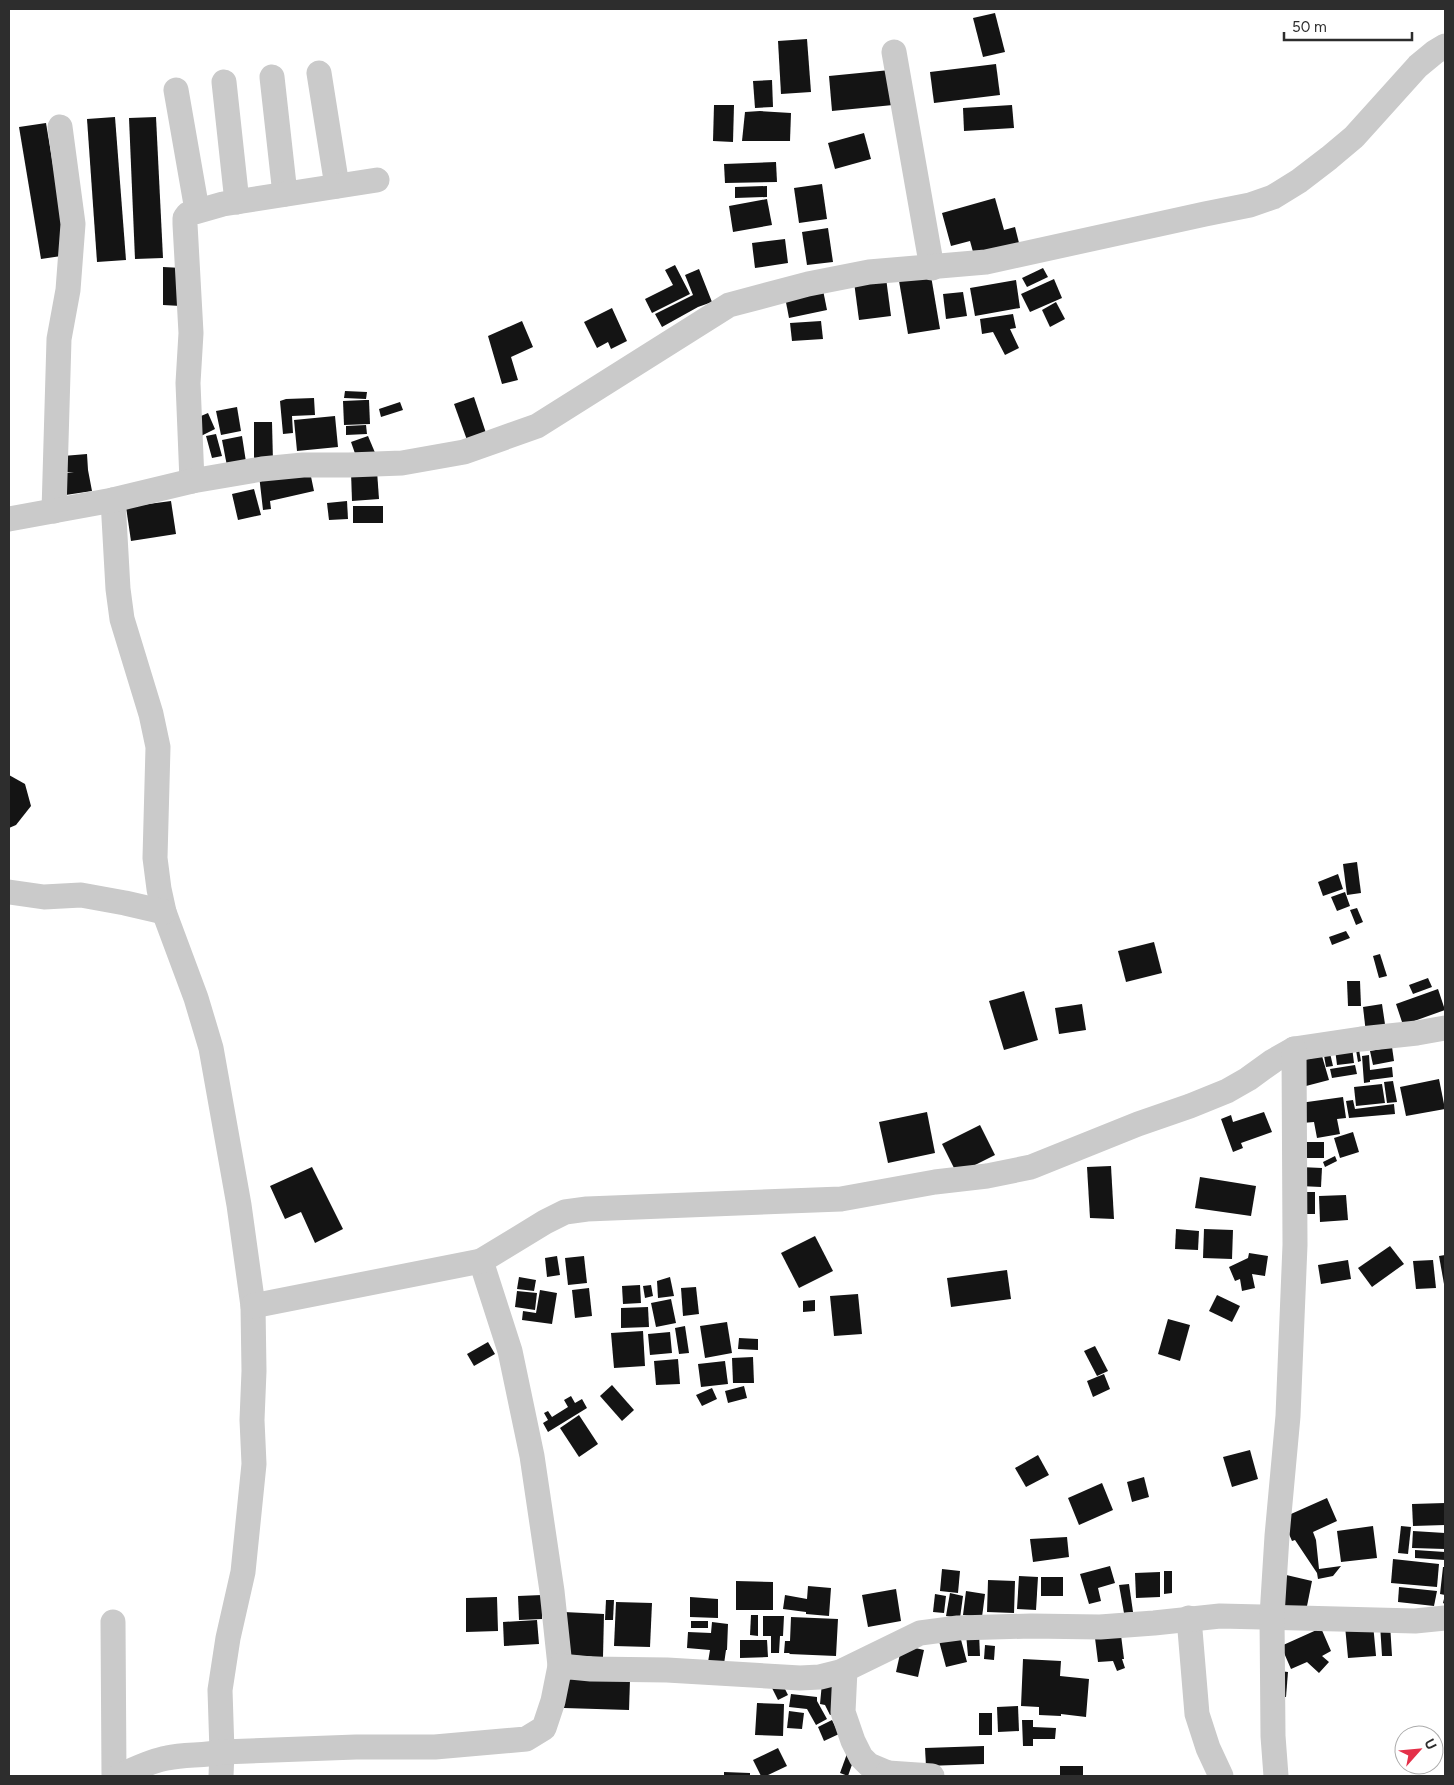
<svg xmlns="http://www.w3.org/2000/svg" width="1454" height="1785" viewBox="0 0 1454 1785" font-family="Figtree,sans-serif">
<rect width="100%" height="100%" fill="#fff"/>
<!-- building -->
<g fill="#141414">
<polygon points="995,13 1005,52 983,57 973,18"/>
<polygon points="807,39 811,92 781,94 778,41"/>
<polygon points="996,64 1000,95 934,103 930,72"/>
<polygon points="890,70 893,105 832,111 829,76"/>
<polygon points="772,80 773,107 755,108 753,81"/>
<polygon points="714,105 734,105 733,142 713,141"/>
<polygon points="1012,105 1014,128 964,131 963,108"/>
<polygon points="760,111 791,113 790,141 742,141 745,112"/>
<polygon points="115,117 126,260 97,262 87,119"/>
<polygon points="156,117 163,258 135,259 129,118"/>
<polygon points="46,123 68,255 41,259 19,127"/>
<polygon points="864,133 871,159 835,169 828,143"/>
<polygon points="776,162 777,182 725,183 724,164"/>
<polygon points="822,184 827,219 799,223 794,188"/>
<polygon points="767,186 767,197 735,198 735,187"/>
<polygon points="995,198 1004,230 1015,227 1020,247 975,259 970,241 951,246 942,213"/>
<polygon points="767,199 772,225 733,232 729,206"/>
<polygon points="828,228 833,262 807,265 802,232"/>
<polygon points="785,239 788,263 755,268 752,243"/>
<polygon points="675,265 690,294 652,313 645,299 673,285 665,270"/>
<polygon points="163,267 182,268 181,306 163,305"/>
<polygon points="1043,268 1048,277 1027,287 1022,278"/>
<polygon points="699,269 712,302 698,307 662,327 655,314 693,295 685,275"/>
<polygon points="930,270 940,329 908,334 898,275"/>
<polygon points="886,278 891,316 859,320 854,282"/>
<polygon points="1054,279 1062,298 1030,312 1021,294"/>
<polygon points="1016,280 1020,308 975,316 970,288"/>
<polygon points="823,290 827,310 789,318 785,297"/>
<polygon points="963,292 967,316 946,319 943,294"/>
<polygon points="1056,302 1065,319 1050,327 1042,310"/>
<polygon points="612,308 627,341 611,349 608,342 597,348 584,322"/>
<polygon points="1013,314 1016,328 1010,329 1019,348 1005,355 993,332 982,334 980,319"/>
<polygon points="522,321 533,347 511,357 518,380 502,384 488,336"/>
<polygon points="821,321 823,339 792,341 790,323"/>
<polygon points="345,391 367,392 366,399 344,398"/>
<polygon points="474,397 486,433 467,440 454,404"/>
<polygon points="314,398 315,415 292,416 293,433 283,434 280,401 286,399"/>
<polygon points="365,400 369,400 370,424 344,425 343,401"/>
<polygon points="400,402 403,410 381,417 379,409"/>
<polygon points="237,407 241,431 221,435 216,411"/>
<polygon points="208,413 215,429 201,436 194,419"/>
<polygon points="335,416 338,447 297,451 294,420"/>
<polygon points="254,422 272,422 273,462 254,462"/>
<polygon points="366,425 367,434 346,435 346,426"/>
<polygon points="216,434 222,456 212,458 206,436"/>
<polygon points="242,436 246,462 227,466 222,440"/>
<polygon points="368,436 376,455 358,462 351,442"/>
<polygon points="87,454 88,470 92,491 59,496 56,474 74,472 64,472 63,456"/>
<polygon points="309,467 314,491 270,501 271,509 263,510 259,475"/>
<polygon points="377,471 379,499 352,501 351,472"/>
<polygon points="254,489 261,515 238,520 232,494"/>
<polygon points="171,501 176,534 131,541 126,507"/>
<polygon points="347,501 348,519 329,520 327,503"/>
<rect x="353" y="506" width="30" height="17"/>
<polygon points="9,775 25,784 31,806 16,825 9,828"/>
<polygon points="1357,862 1361,893 1347,895 1343,864"/>
<polygon points="1338,874 1343,889 1323,896 1318,882"/>
<polygon points="1345,892 1350,906 1337,911 1331,897"/>
<polygon points="1357,908 1363,922 1356,925 1350,910"/>
<polygon points="1346,931 1350,938 1332,945 1329,937"/>
<polygon points="1154,942 1162,973 1126,982 1118,951"/>
<polygon points="1380,954 1387,976 1379,978 1373,956"/>
<polygon points="1428,978 1432,987 1413,994 1409,985"/>
<polygon points="1347,981 1360,981 1361,1006 1348,1006"/>
<polygon points="1438,989 1445,1010 1403,1025 1396,1004"/>
<polygon points="1024,991 1038,1040 1004,1050 989,1001"/>
<polygon points="1082,1004 1086,1030 1059,1034 1055,1008"/>
<polygon points="1382,1004 1386,1031 1366,1033 1363,1007"/>
<polygon points="1355,1044 1358,1044 1361,1061 1358,1062"/>
<polygon points="1352,1047 1354,1063 1337,1065 1335,1049"/>
<polygon points="1392,1047 1394,1061 1373,1065 1370,1051"/>
<polygon points="1329,1049 1333,1066 1326,1067 1323,1050"/>
<polygon points="1369,1055 1370,1070 1392,1067 1393,1077 1370,1080 1370,1082 1364,1083 1362,1056"/>
<polygon points="1322,1056 1329,1080 1306,1086 1299,1061"/>
<polygon points="1355,1065 1357,1074 1332,1078 1330,1069"/>
<polygon points="1439,1079 1445,1109 1406,1116 1400,1087"/>
<polygon points="1393,1081 1397,1102 1387,1103 1384,1082"/>
<polygon points="1382,1084 1385,1103 1356,1106 1354,1087"/>
<polygon points="1343,1097 1346,1118 1337,1119 1340,1134 1317,1138 1314,1122 1302,1123 1300,1103"/>
<polygon points="1353,1100 1355,1109 1394,1104 1395,1114 1349,1118 1346,1101"/>
<polygon points="927,1112 935,1153 888,1163 879,1122"/>
<polygon points="1264,1112 1272,1132 1241,1143 1243,1148 1233,1152 1221,1119 1231,1115 1233,1122"/>
<polygon points="980,1125 995,1155 957,1174 942,1144"/>
<polygon points="1353,1132 1359,1152 1340,1158 1334,1138"/>
<rect x="1302" y="1142" width="22" height="16"/>
<polygon points="1335,1156 1337,1161 1325,1167 1323,1162"/>
<polygon points="1111,1166 1114,1219 1090,1218 1087,1167"/>
<polygon points="312,1167 343,1229 315,1243 301,1212 285,1219 270,1186"/>
<polygon points="1300,1167 1322,1168 1321,1187 1300,1186"/>
<polygon points="1200,1177 1256,1186 1251,1216 1195,1208"/>
<polygon points="1299,1192 1315,1192 1315,1214 1298,1214"/>
<polygon points="1346,1195 1348,1220 1320,1222 1319,1196"/>
<polygon points="1176,1229 1199,1231 1198,1250 1175,1249"/>
<polygon points="1204,1229 1233,1230 1232,1259 1203,1258"/>
<polygon points="815,1236 833,1271 799,1288 781,1253"/>
<polygon points="1390,1246 1404,1264 1372,1287 1358,1268"/>
<polygon points="1249,1253 1268,1256 1265,1276 1252,1274 1255,1288 1242,1291 1240,1279 1235,1281 1229,1267 1248,1258"/>
<polygon points="1445,1255 1445,1284 1444,1284 1439,1256"/>
<polygon points="557,1256 560,1275 547,1277 545,1258"/>
<polygon points="584,1256 587,1283 568,1285 565,1258"/>
<polygon points="1348,1260 1351,1279 1321,1284 1318,1265"/>
<polygon points="1433,1260 1436,1288 1416,1289 1413,1261"/>
<polygon points="1007,1270 1011,1299 951,1307 947,1278"/>
<polygon points="519,1277 536,1280 534,1291 517,1289"/>
<polygon points="670,1277 674,1296 658,1298 657,1281"/>
<polygon points="640,1285 641,1303 623,1304 622,1286"/>
<polygon points="651,1285 653,1296 645,1298 643,1286"/>
<polygon points="696,1287 699,1314 683,1316 681,1288"/>
<polygon points="589,1288 592,1316 575,1318 572,1290"/>
<polygon points="540,1290 557,1293 552,1324 522,1320 523,1311 536,1313"/>
<polygon points="517,1291 537,1293 535,1310 515,1307"/>
<polygon points="858,1294 862,1334 834,1336 830,1296"/>
<polygon points="1217,1295 1240,1306 1232,1322 1209,1311"/>
<polygon points="671,1299 676,1323 656,1327 651,1303"/>
<polygon points="815,1300 815,1311 803,1312 803,1301"/>
<polygon points="648,1307 649,1327 621,1328 621,1308"/>
<polygon points="1168,1319 1190,1325 1180,1361 1158,1354"/>
<polygon points="727,1322 732,1353 705,1358 700,1326"/>
<polygon points="685,1326 689,1353 679,1354 675,1328"/>
<polygon points="643,1331 645,1366 614,1368 611,1333"/>
<polygon points="670,1332 672,1353 650,1355 648,1334"/>
<polygon points="739,1338 758,1339 758,1350 738,1349"/>
<polygon points="488,1342 495,1354 474,1366 467,1354"/>
<polygon points="1095,1346 1108,1371 1097,1376 1084,1351"/>
<polygon points="753,1357 754,1383 733,1383 732,1358"/>
<polygon points="678,1359 680,1384 656,1385 654,1361"/>
<polygon points="725,1361 728,1384 701,1387 698,1364"/>
<polygon points="1104,1374 1110,1389 1093,1397 1087,1381"/>
<polygon points="612,1385 634,1410 622,1421 600,1396"/>
<polygon points="744,1386 747,1398 728,1403 725,1391"/>
<polygon points="712,1388 717,1399 702,1406 696,1395"/>
<polygon points="571,1396 575,1403 582,1399 587,1408 548,1432 543,1423 548,1420 544,1413 548,1411 552,1417 568,1407 564,1400"/>
<polygon points="579,1415 598,1444 579,1457 560,1428"/>
<polygon points="1250,1450 1258,1479 1232,1487 1223,1457"/>
<polygon points="1038,1455 1049,1475 1026,1487 1015,1468"/>
<polygon points="1144,1477 1149,1497 1132,1502 1127,1482"/>
<polygon points="1102,1483 1113,1510 1079,1525 1068,1498"/>
<polygon points="1327,1498 1337,1521 1313,1532 1316,1540 1319,1569 1341,1566 1333,1576 1318,1579 1317,1573 1295,1540 1292,1541 1282,1518"/>
<polygon points="1445,1503 1445,1525 1413,1526 1412,1504"/>
<polygon points="1373,1526 1377,1558 1341,1562 1337,1531"/>
<polygon points="1401,1526 1411,1527 1408,1554 1398,1553"/>
<polygon points="1413,1531 1445,1533 1445,1549 1412,1548"/>
<polygon points="1067,1537 1069,1557 1033,1562 1030,1539"/>
<polygon points="1415,1550 1445,1552 1445,1560 1415,1558"/>
<polygon points="1393,1559 1439,1564 1437,1587 1391,1583"/>
<polygon points="1110,1566 1115,1583 1098,1588 1101,1601 1089,1604 1080,1574"/>
<polygon points="1443,1567 1445,1567 1445,1604 1443,1603 1445,1595 1440,1594"/>
<polygon points="942,1569 960,1571 958,1593 940,1591"/>
<polygon points="1164,1571 1172,1571 1172,1593 1164,1594"/>
<polygon points="1160,1572 1160,1597 1136,1598 1135,1573"/>
<polygon points="1282,1574 1312,1581 1306,1611 1276,1604"/>
<polygon points="1019,1576 1038,1577 1036,1610 1017,1609"/>
<rect x="1041" y="1577" width="22" height="19"/>
<polygon points="988,1580 1015,1581 1014,1613 987,1612"/>
<polygon points="736,1581 773,1582 773,1610 736,1610"/>
<polygon points="1129,1584 1133,1612 1124,1613 1119,1585"/>
<polygon points="808,1586 831,1588 829,1616 806,1614 806,1612 783,1609 785,1595 807,1599"/>
<polygon points="1399,1587 1437,1591 1434,1606 1398,1602"/>
<polygon points="896,1589 901,1621 868,1627 862,1595"/>
<polygon points="966,1591 985,1594 982,1617 963,1615"/>
<polygon points="950,1593 963,1596 960,1618 946,1616"/>
<polygon points="935,1594 946,1596 944,1613 933,1612"/>
<polygon points="542,1595 542,1619 519,1620 518,1596"/>
<polygon points="497,1597 498,1631 466,1632 466,1598"/>
<polygon points="690,1597 718,1599 718,1618 690,1617"/>
<polygon points="606,1600 614,1600 613,1620 605,1620"/>
<polygon points="616,1602 652,1603 650,1647 614,1646"/>
<polygon points="564,1612 604,1614 603,1657 562,1655"/>
<polygon points="751,1615 758,1615 758,1636 750,1635"/>
<polygon points="763,1616 784,1616 783,1636 780,1636 779,1653 771,1653 771,1636 763,1636"/>
<polygon points="791,1617 838,1619 836,1656 789,1654 790,1653 784,1653 785,1641 790,1641"/>
<polygon points="537,1620 539,1644 504,1646 503,1622"/>
<rect x="691" y="1621" width="17" height="7"/>
<polygon points="712,1622 728,1624 727,1650 726,1650 724,1664 708,1662 710,1650 687,1648 688,1632 711,1633"/>
<polygon points="1373,1624 1376,1656 1348,1658 1345,1626"/>
<polygon points="1380,1624 1390,1624 1392,1656 1382,1656"/>
<polygon points="1321,1628 1331,1651 1322,1656 1329,1662 1319,1673 1307,1662 1291,1669 1281,1646"/>
<polygon points="979,1633 980,1656 968,1656 966,1634"/>
<polygon points="1121,1635 1124,1659 1122,1659 1125,1668 1117,1671 1113,1661 1098,1662 1095,1638"/>
<polygon points="960,1636 967,1662 946,1667 939,1641"/>
<polygon points="740,1640 767,1640 768,1657 740,1658"/>
<polygon points="902,1645 924,1650 918,1677 896,1672"/>
<polygon points="985,1645 995,1646 994,1660 984,1659"/>
<polygon points="1023,1659 1061,1661 1060,1676 1089,1679 1086,1717 1061,1714 1061,1716 1039,1715 1039,1707 1021,1706"/>
<polygon points="1279,1671 1288,1672 1286,1697 1277,1697"/>
<polygon points="566,1677 630,1680 629,1710 564,1708"/>
<polygon points="781,1681 788,1695 778,1700 771,1686"/>
<polygon points="822,1683 837,1684 837,1712 830,1715 825,1705 820,1704"/>
<polygon points="791,1694 817,1697 817,1701 827,1719 816,1725 807,1709 789,1707"/>
<polygon points="757,1703 784,1704 783,1736 755,1735"/>
<polygon points="1018,1706 1019,1731 998,1732 997,1707"/>
<polygon points="789,1711 804,1713 802,1729 787,1728"/>
<rect x="979" y="1713" width="13" height="22"/>
<polygon points="832,1720 839,1734 824,1741 818,1727"/>
<polygon points="1022,1720 1033,1720 1033,1727 1056,1728 1055,1739 1033,1739 1033,1746 1023,1746"/>
<polygon points="984,1746 984,1764 926,1766 925,1748"/>
<polygon points="778,1748 787,1766 766,1776 761,1776 753,1760"/>
<polygon points="848,1751 856,1753 848,1776 840,1773"/>
<rect x="1060" y="1766" width="23" height="10"/>
<polygon points="724,1772 750,1773 750,1776 724,1776"/>
</g>
<g fill="none" stroke-linecap="round" stroke-linejoin="round">
<!-- minor -->
<g stroke="#cacaca" stroke-width="25">
<polyline points="894,52 932,268"/>
<polyline points="319,73 337,186"/>
<polyline points="272,77 285,194"/>
<polyline points="224,82 237,202"/>
<polyline points="176,90 197,210"/>
<polyline points="192,481 188,383 191,333 185,224 185,218 188,214 223,204 377,180"/>
<polyline points="113,500 118,589 122,619 151,714 158,747 155,858 159,889 164,912 196,998 211,1048 239,1205 253,1306 254,1371 252,1420 254,1464 243,1572 228,1638 220,1690 222,1752 221,1776"/>
<polyline points="54,511 59,339 68,290 73,224 60,127"/>
<polyline points="9,519 113,500 192,481 262,469 303,465 349,465 402,463 464,452 537,426 729,305 808,284 869,272 986,262 1205,214 1250,205 1273,197 1299,181 1329,158 1354,137 1418,66 1435,52 1445,46"/>
<polyline points="9,892 44,897 81,895 125,903 164,912"/>
<polyline points="481,1261 510,1351 532,1456 552,1591 560,1666"/>
<polyline points="253,1306 481,1261 545,1222 565,1212 587,1209 841,1199 935,1182 987,1176 1031,1167 1138,1124 1190,1106 1227,1091 1248,1079 1273,1061 1294,1049 1361,1039 1417,1033 1445,1028"/>
<polyline points="1189,1618 1197,1714 1208,1748 1221,1776"/>
<polyline points="113,1622 114,1776"/>
<polyline points="845,1670 843,1712 853,1741 861,1757 869,1765 888,1773"/>
<path d="M119,1776C135,1769 150,1761 167,1758C185,1754 203,1756 222,1752L356,1747H435L526,1739L544,1728L553,1701L560,1666L591,1669L667,1670L800,1678L820,1677L840,1672L920,1633L958,1628L1031,1626L1100,1627L1154,1623L1220,1616L1415,1621L1445,1618"/>
<polyline points="888,1776 888,1773 932,1776"/>
<polyline points="1276,1776 1273,1736 1272,1616 1277,1536 1288,1416 1295,1245 1294,1049"/>
</g>
</g>
<!-- border -->
<rect width="1454" height="1785" fill="none" stroke="#2d2d2d" stroke-width="20"/>
<!-- north arrow -->
<g transform="translate(1419 1750) rotate(63)"><circle r="24" fill="#ffffff" stroke="#ababab"/>
<path d="M0-4L9 19L0 12L-9 19Z" fill="#e43049"/>
<text y="-8" font-size="14" font-weight="bold" text-anchor="middle" fill="#2d2d2d">U</text>
</g>
<!-- scale -->
<path d="M1284 32v8h128v-8" fill="none" stroke="#2d2d2d" stroke-width="2.5"/>
<text x="1292" y="32" font-size="15" fill="#2d2d2d" stroke="#ffffff" stroke-width="4" paint-order="stroke">50 m</text>
</svg>
